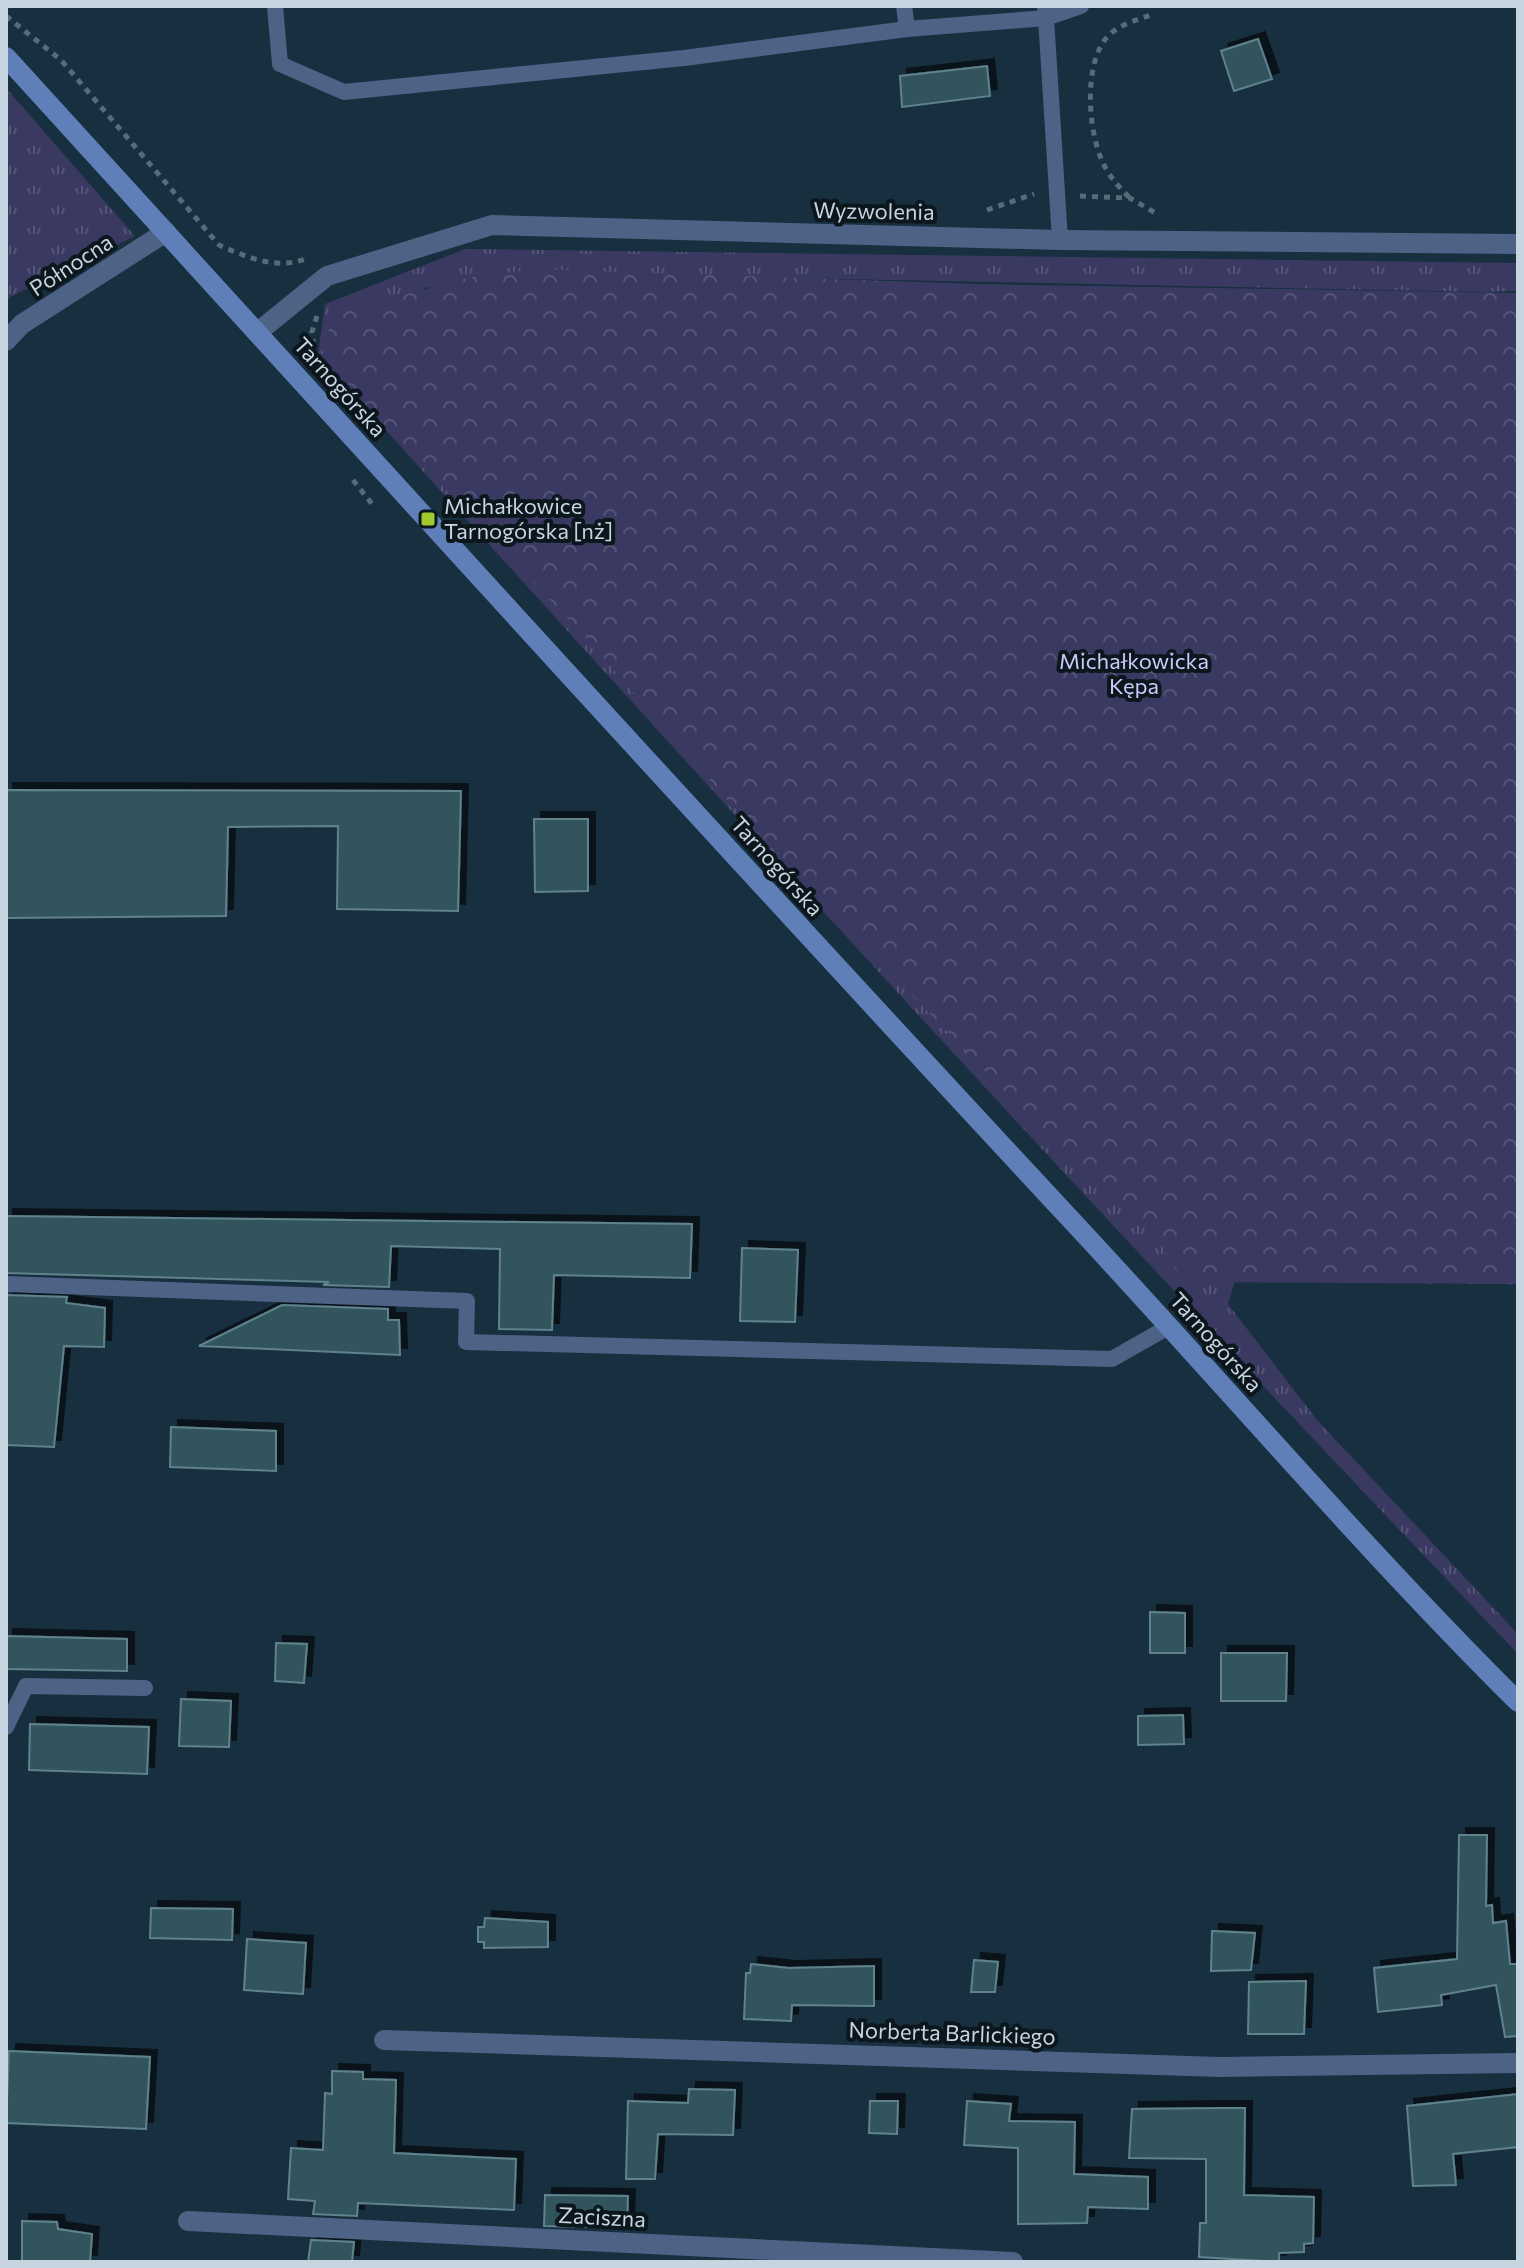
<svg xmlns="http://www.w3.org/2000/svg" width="1524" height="2268" viewBox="0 0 1524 2268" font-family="Commissioner,sans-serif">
<defs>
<pattern id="grass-tufts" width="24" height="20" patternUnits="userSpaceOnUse" patternTransform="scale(2)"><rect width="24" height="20" fill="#3a3962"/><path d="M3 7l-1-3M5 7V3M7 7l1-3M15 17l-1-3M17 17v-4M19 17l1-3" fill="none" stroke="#555578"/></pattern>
<pattern id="park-crowns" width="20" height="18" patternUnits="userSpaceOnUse" patternTransform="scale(2)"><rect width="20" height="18" fill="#3a3962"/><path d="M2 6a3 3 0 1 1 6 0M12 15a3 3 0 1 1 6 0" fill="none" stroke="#555578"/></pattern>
<filter id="shadow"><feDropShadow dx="7" dy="-7" stdDeviation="0" flood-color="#0009"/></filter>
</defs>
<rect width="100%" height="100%" fill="#172f3f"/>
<!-- grass -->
<g fill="url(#grass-tufts)">
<polygon points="6,88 135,236 10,297 6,303"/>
<path d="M465,249L1518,263V291L1484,292L544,273L425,288L361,350L1240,1265L1228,1304L1317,1420L1518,1634V1654C1110,1229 713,793 318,355L325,304Z"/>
</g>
<!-- park -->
<polygon fill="url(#park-crowns)" points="535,269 978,284 1518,293 1518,1284 1183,1282 1151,1228 1076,1166 865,946 722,794 588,640 363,402 320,348 333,322 350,309 472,277"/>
<!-- building -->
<g fill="#32545d" stroke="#5f828c" stroke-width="2" filter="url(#shadow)">
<polygon points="1258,39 1272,79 1234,91 1221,51"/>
<polygon points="987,66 990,96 902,107 900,76"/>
<polygon points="6,790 461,791 458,911 337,909 338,826 228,827 226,916 6,918"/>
<polygon points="534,819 588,819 588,891 535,892"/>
<polygon points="6,1216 692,1224 690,1278 554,1275 552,1330 499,1329 500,1249 391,1246 389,1287 323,1285 329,1282 6,1273"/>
<polygon points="742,1248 798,1250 795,1322 740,1321"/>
<polygon points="6,1295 67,1297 66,1303 105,1308 104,1347 64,1346 54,1447 6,1445"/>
<polygon points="282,1305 388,1309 388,1320 399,1320 400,1355 199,1346"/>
<polygon points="171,1427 276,1431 276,1471 170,1467"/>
<polygon points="1150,1612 1185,1613 1185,1653 1150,1653"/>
<polygon points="6,1636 127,1639 127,1671 6,1669"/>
<polygon points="276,1643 307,1644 304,1683 275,1681"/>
<polygon points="1221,1653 1287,1653 1286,1701 1221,1701"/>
<polygon points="181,1699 231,1701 229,1747 179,1746"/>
<polygon points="1183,1715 1184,1744 1138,1745 1138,1716"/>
<polygon points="30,1724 149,1727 147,1774 29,1770"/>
<polygon points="1459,1835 1487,1835 1486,1906 1492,1905 1493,1923 1506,1921 1510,1964 1518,1964 1518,2036 1505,2037 1496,1985 1441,1995 1442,2005 1378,2012 1374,1968 1457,1959"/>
<polygon points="151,1908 233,1909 232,1940 150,1938"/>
<polygon points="485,1918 548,1922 548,1947 484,1948 484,1942 478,1942 478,1927 484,1927"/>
<polygon points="1212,1931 1255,1933 1251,1970 1211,1971"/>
<polygon points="247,1939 306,1943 303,1994 244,1990"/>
<polygon points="974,1960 998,1962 995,1992 971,1992"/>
<polygon points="751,1964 789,1968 874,1966 874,2006 792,2005 791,2021 744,2019 746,1973 750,1973"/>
<polygon points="1306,1981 1304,2034 1248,2034 1249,1982"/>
<polygon points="9,2051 150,2057 146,2129 6,2123"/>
<polygon points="332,2071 363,2072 363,2079 396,2080 394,2153 516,2159 514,2210 358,2203 357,2216 313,2214 315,2201 288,2199 291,2148 323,2150 325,2093 332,2094"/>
<polygon points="689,2089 735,2090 733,2135 658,2134 655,2179 626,2179 628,2101 688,2103"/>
<polygon points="1518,2094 1518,2147 1453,2154 1456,2185 1413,2186 1407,2106"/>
<polygon points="870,2101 898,2101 897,2134 869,2133"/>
<polygon points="967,2101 1011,2104 1009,2121 1075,2122 1074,2174 1148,2177 1148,2209 1088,2207 1087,2223 1018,2224 1018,2148 964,2145"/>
<polygon points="1220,2108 1245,2108 1244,2195 1314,2197 1313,2243 1304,2244 1304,2252 1279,2253 1279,2262 1199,2257 1200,2223 1206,2223 1206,2159 1129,2158 1132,2109"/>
<polygon points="545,2195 628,2196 627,2228 544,2226"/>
<polygon points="22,2221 57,2222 58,2229 92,2234 90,2262 22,2262"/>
<polygon points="311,2240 354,2242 352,2262 308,2262"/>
</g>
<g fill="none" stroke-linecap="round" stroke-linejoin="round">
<!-- path -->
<g stroke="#576b7a" stroke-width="5" stroke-dasharray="6 6" stroke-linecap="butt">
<path d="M6,16L61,60L219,245C246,257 276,270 305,259"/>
<polyline points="1080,196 1130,198 1157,214"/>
<path d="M1129,197C1118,186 1109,176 1103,163C1088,131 1083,65 1107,37C1118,25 1136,20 1151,15"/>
<polyline points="987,210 1034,194"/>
<polyline points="315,357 312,332 317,316"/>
<polyline points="353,480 372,504"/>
</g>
<!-- lane -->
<g stroke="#4d6285" stroke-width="16">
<polyline points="275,6 280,64 344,92 684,58 907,29 1046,18 1045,6"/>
<polyline points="904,6 907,29"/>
<polyline points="1060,240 1046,18 1081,6"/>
<polyline points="6,1284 467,1301 466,1342 1112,1359 1170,1326"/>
<polyline points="6,1727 26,1686 145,1688"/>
</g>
<!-- street -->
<g stroke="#4d6285" stroke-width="20">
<polyline points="258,332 327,276 492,225 1060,240 1518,244"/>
<polyline points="6,341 22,324 166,232"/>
<polyline points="384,2040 1220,2067 1518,2063"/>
<polyline points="188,2221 1013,2262"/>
</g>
<!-- secondary -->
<path stroke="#5e7fb7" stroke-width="20" d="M6,57C361,447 716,838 1075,1224C1223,1383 1364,1549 1518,1702"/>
</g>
<!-- markers -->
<rect fill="#9eca2f" stroke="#0c161d" stroke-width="3" x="420" y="511" width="16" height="16" rx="4"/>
<g text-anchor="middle" stroke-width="8" stroke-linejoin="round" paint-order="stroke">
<!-- street labels -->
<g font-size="22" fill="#c7d5e0" stroke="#0c161d">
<text transform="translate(874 211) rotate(1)" y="8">Wyzwolenia</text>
<text transform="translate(71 265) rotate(-33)" y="8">Północna</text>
<text transform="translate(340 387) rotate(48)" y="8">Tarnogórska</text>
<text transform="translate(777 866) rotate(48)" y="8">Tarnogórska</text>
<text transform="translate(1216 1342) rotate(48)" y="8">Tarnogórska</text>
<text transform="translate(952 2033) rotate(2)" y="8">Norberta Barlickiego</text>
<text transform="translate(602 2217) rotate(3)" y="8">Zaciszna</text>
</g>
<!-- poi labels -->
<g font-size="22" fill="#c7d5e0" stroke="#0c161d" text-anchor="start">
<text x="444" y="514">Michałkowice<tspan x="444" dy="25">Tarnogórska [nż]</tspan></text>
</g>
<!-- park labels -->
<g font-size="22" fill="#c9cafa" stroke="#0c161d">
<text x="1134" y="669">Michałkowicka<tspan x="1134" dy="25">Kępa</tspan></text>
</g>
</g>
<!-- border -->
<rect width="1524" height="2268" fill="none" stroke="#c7d5e0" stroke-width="16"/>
</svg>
